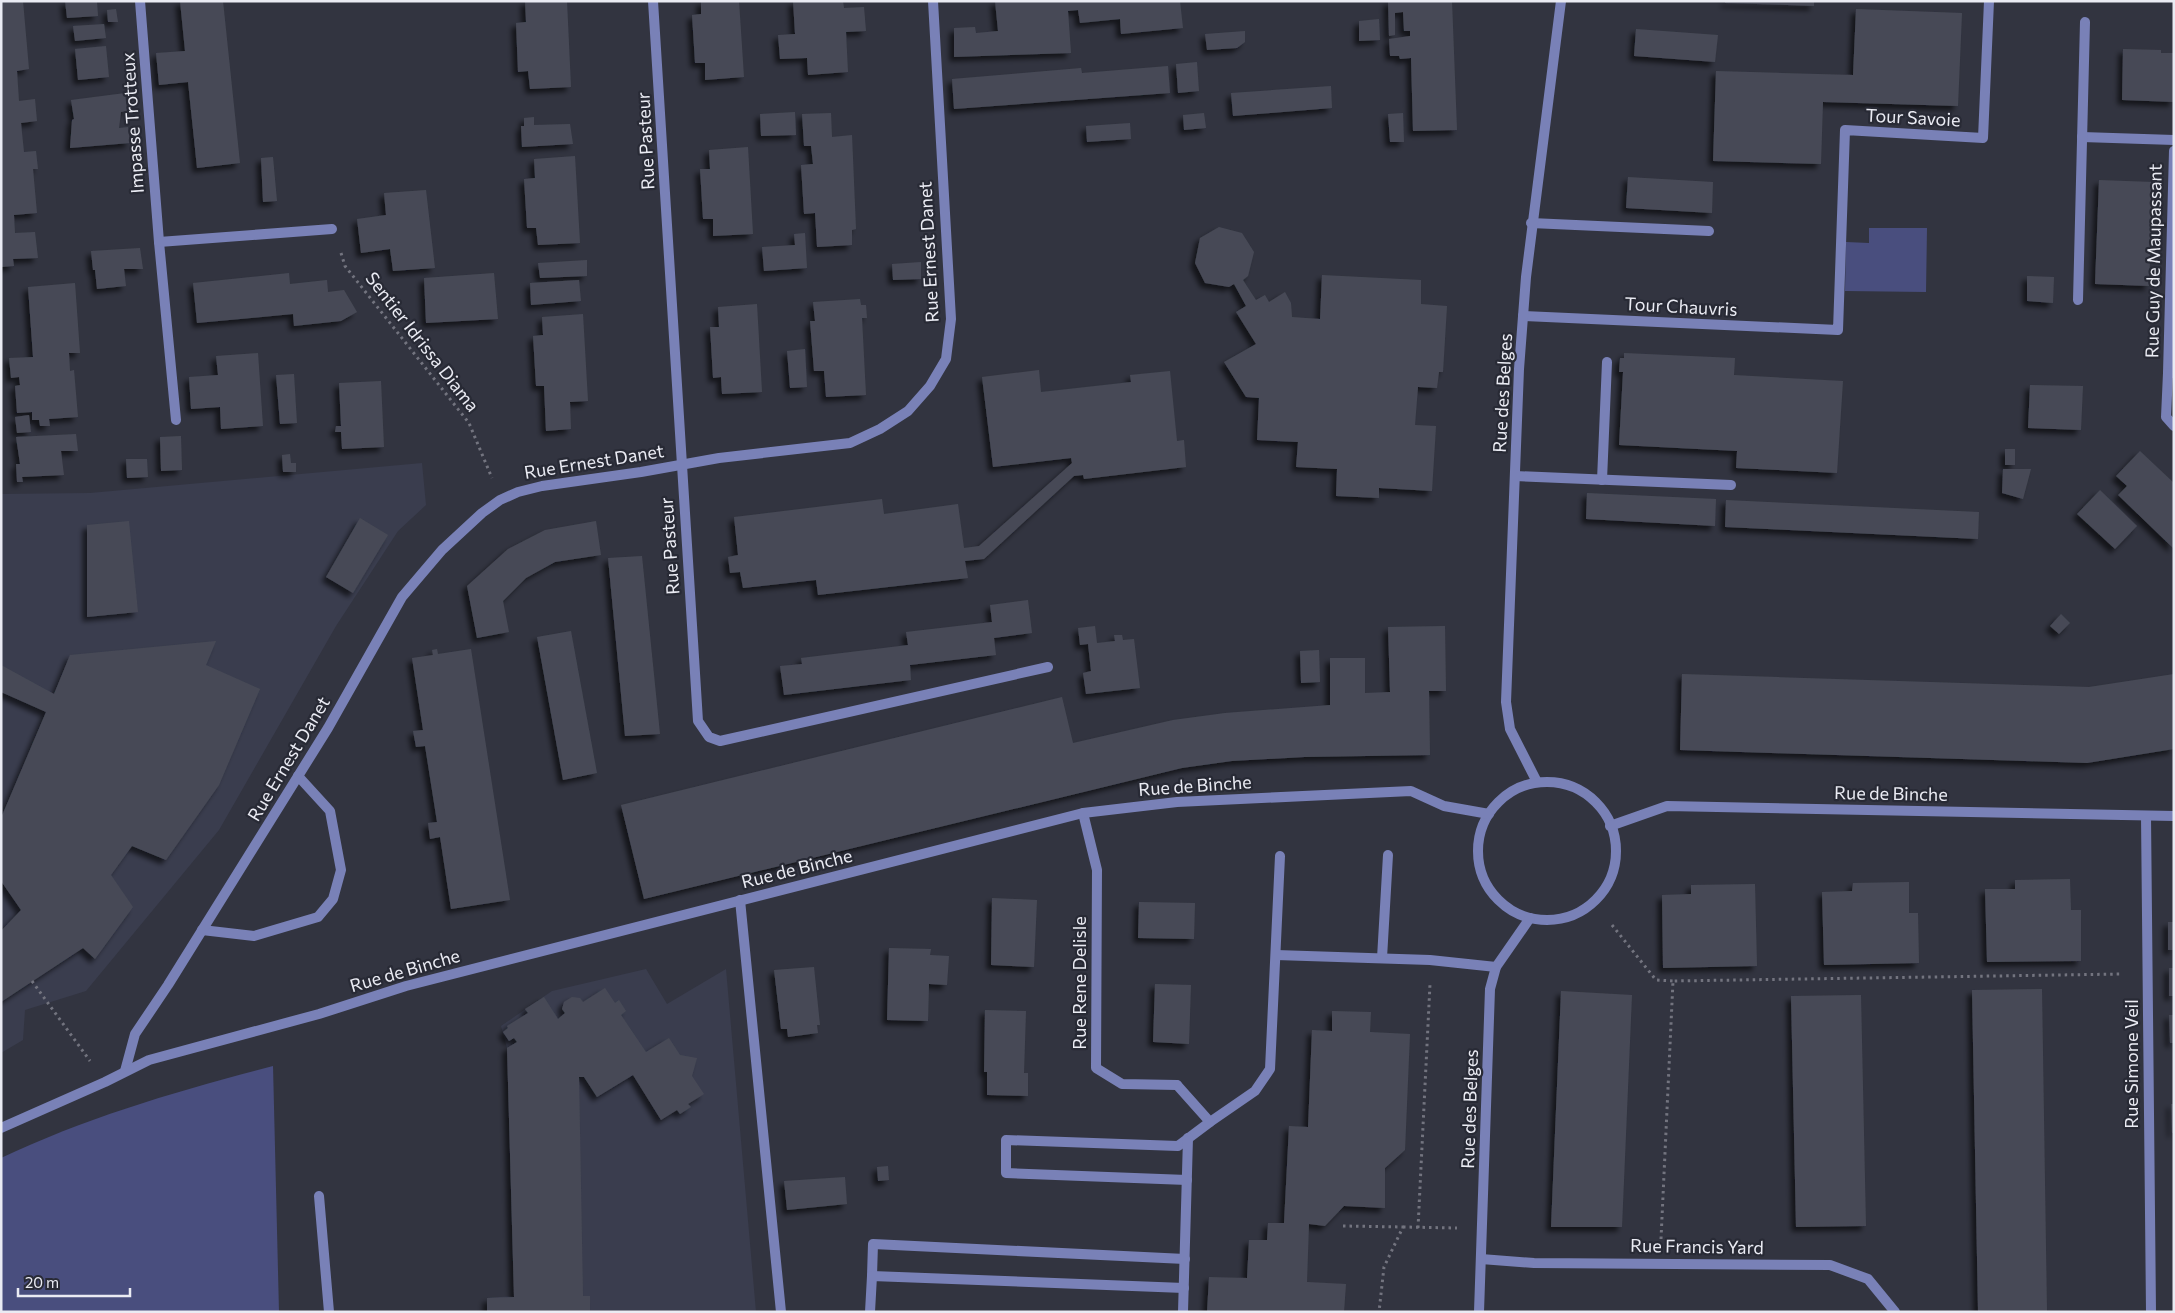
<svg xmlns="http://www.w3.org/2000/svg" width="2175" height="1313" viewBox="0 0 2175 1313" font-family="Commissioner,sans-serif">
<defs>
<filter id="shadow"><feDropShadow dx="-4.5" dy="4.5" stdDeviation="2.5" flood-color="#0009"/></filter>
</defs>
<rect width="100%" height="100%" fill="#323440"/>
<!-- built -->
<g fill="#3a3d4e">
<polygon points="422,463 426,505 398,531 336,626 219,830 86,991 25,1010 23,1040 1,1053 1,494 90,493"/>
<polygon points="646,969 667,1004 726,969 756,1312 487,1312 487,1298 514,1296 507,1048 501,1026 552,991"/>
</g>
<!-- green -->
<g fill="#494e7e">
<polygon points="1869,228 1927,228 1926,292 1845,291 1846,242 1869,243"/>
<path d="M273,1066L279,1312H1V1158C87,1117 181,1090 273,1066Z"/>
</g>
<!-- building -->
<g fill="#474a56" filter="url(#shadow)">
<polygon points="1,1 23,1 29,69 17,71 19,101 35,99 37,121 21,123 24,152 36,151 38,169 33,169 37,213 14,215 15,233 35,232 38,258 13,259 14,266 1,267"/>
<polygon points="65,1 97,1 98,16 67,18"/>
<polygon points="180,1 223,1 240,163 197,168 188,82 159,85 156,53 185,51"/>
<polygon points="525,1 567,1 571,87 530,89 528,71 518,72 516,23 526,22"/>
<polygon points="701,1 739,1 744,77 705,80 705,63 695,63 692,15 701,14"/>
<polygon points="793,1 843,1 844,8 864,7 866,31 846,32 848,72 808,75 807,58 780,59 778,35 795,34"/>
<polygon points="995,1 1180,1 1183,28 1121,34 1120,19 1080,23 1078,10 1068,11 1071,53 954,57 954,28 975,27 976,33 998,31"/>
<polygon points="1388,1 1452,1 1457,130 1413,131 1411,58 1400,59 1399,56 1390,56 1389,39 1410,36 1410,31 1404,31 1403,12 1395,13 1395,35 1389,36"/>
<polygon points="1725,1 1814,1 1814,6 1725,3"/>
<polygon points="116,9 118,22 108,22 107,10"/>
<polygon points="1856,9 1962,13 1958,106 1823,102 1821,164 1713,161 1716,71 1853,75"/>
<polygon points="1379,19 1380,40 1359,41 1359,21"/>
<polygon points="104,24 106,38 75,41 73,26"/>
<polygon points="1636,29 1718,35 1715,62 1634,56"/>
<polygon points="1245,31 1245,42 1237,48 1207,50 1205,34"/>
<polygon points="106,46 109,77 78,80 75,49"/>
<polygon points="2123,49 2161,50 2161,53 2174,53 2174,102 2122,100"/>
<polygon points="1197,62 1199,91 1178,93 1176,64"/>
<polygon points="1168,66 1170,93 954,109 952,79 1081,68 1082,73"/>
<polygon points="1331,86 1332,108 1233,116 1231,93"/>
<polygon points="125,93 127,111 121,112 119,128 128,127 130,143 70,148 72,120 74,119 71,100"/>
<polygon points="795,112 796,135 761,136 760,114"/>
<polygon points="831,113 832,137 852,135 856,229 852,230 852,245 817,247 815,213 804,214 801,165 813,164 811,146 804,146 802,114"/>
<polygon points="1204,113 1206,128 1184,130 1183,115"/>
<polygon points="1403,113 1404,142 1390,142 1388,114"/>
<polygon points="534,117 534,125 570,124 573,144 522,147 521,126 524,126 524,118"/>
<polygon points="1130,123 1131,139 1087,142 1086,126"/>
<polygon points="748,147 753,234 713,236 713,219 703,219 700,169 710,169 709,150"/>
<polygon points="575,156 580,243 538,245 536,228 527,228 524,179 535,178 534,159"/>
<polygon points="273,157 277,201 263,202 261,158"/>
<polygon points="1628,177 1713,182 1712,213 1626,208"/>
<polygon points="2099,180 2153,182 2149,286 2095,284"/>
<polygon points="426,190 435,268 393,271 390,249 361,253 357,219 386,215 384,193"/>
<polygon points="1219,227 1242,233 1254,252 1248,276 1243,280 1256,300 1265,295 1269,302 1285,292 1291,303 1292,317 1320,319 1322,275 1421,280 1421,304 1447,306 1443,372 1439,372 1437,388 1418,387 1415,425 1436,426 1432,491 1379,488 1379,498 1336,496 1337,469 1296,467 1298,442 1257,440 1259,398 1246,397 1224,362 1256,344 1236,312 1246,306 1234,284 1229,287 1205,283 1195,263 1200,238"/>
<polygon points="805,233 807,268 764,271 762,247 795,245 794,234"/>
<polygon points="140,248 143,269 124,269 126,286 97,289 95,270 93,270 91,251"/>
<polygon points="587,260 587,276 540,278 538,263"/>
<polygon points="921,262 921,279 893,280 892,264"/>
<polygon points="289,273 290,284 327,280 328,292 344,290 357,312 341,321 294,326 293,314 197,323 193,283"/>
<polygon points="494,273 498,319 426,323 424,278"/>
<polygon points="2027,276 2054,277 2053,303 2027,301"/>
<polygon points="579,280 581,301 531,305 530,283"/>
<polygon points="75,283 80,353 69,353 70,371 74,370 78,417 49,419 50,426 40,426 39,420 32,420 32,412 17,413 15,386 20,385 19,377 11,378 9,358 33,357 28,287"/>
<polygon points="860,299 861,305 866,305 867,318 862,318 866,395 826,397 824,371 814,371 810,321 815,321 813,302"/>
<polygon points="757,304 762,392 722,394 721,377 713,378 710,327 719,327 718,307"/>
<polygon points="583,314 588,401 570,402 571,429 546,431 544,386 536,386 533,336 543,335 542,317"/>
<polygon points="805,349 807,387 790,388 787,351"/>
<polygon points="258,353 263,426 221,429 220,407 191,409 189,377 218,375 216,356"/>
<polygon points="1624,353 1735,358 1734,375 1843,381 1837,473 1736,468 1737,451 1619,445 1623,372 1619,372 1620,358 1624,358"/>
<polygon points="1039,370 1041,392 1131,382 1130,375 1170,371 1177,441 1184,440 1186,467 1084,479 1083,475 1074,476 984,559 965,561 968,578 818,595 816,580 743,588 740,572 730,573 728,557 738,555 734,517 882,499 884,514 958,504 964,548 979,546 1072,463 1071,458 993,467 982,377"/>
<polygon points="294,374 297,423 280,424 276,375"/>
<polygon points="381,381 384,447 342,449 341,432 335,432 336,426 341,426 339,383"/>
<polygon points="2030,385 2083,386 2081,430 2028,428"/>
<polygon points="29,415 31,432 17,433 15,417"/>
<polygon points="76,434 78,451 61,451 64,475 22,477 23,482 17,482 16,464 20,464 16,437"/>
<polygon points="181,436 182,470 161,471 160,437"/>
<rect x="2005" y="449" width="10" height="16"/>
<polygon points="2140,451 2174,483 2173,548 2118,495 2127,486 2116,476"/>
<polygon points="290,454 291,463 296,463 296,472 283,472 282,455"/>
<polygon points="126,459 147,459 148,477 127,478"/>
<polygon points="2003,469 2031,469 2023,499 2002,493"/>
<polygon points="2100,490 2137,526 2115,549 2077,514"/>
<polygon points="1587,493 1716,499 1715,526 1586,519"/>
<polygon points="1726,500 1979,512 1978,539 1725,527"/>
<polygon points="360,518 388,535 353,593 326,577"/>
<polygon points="129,521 138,612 87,617 87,525"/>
<polygon points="596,521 601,555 555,562 526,578 503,601 509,632 477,638 467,586 508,549 545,530"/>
<polygon points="642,556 660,734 625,736 608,558"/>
<polygon points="1028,600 1032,633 994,638 996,655 910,665 911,680 784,695 780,666 802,664 801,658 908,645 906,632 992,622 990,605"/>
<polygon points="2061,614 2070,623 2059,634 2050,626"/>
<polygon points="1095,626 1097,643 1115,641 1114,635 1122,635 1123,640 1134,639 1140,688 1086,694 1083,673 1091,671 1088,644 1080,645 1078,628"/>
<polygon points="1445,626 1446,691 1429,691 1430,755 1305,757 1232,761 1182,768 644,899 621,805 1062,697 1073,743 1173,720 1225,713 1330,705 1330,658 1365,658 1365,693 1390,692 1388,627"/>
<polygon points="571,631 597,773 563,780 537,637"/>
<polygon points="216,641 206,665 260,689 219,785 166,860 132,846 111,875 133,907 95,959 83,948 1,1002 1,931 21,910 1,881 1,818 46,712 1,692 1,665 54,694 70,655"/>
<polygon points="437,649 438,654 471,649 510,900 451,909 440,837 430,839 428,823 437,822 425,746 416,747 413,731 423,730 412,658 433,655 432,650"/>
<polygon points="1319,650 1320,682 1301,683 1300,651"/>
<polygon points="1682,674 2089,687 2174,674 2174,749 2087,763 1680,750"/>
<polygon points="2070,879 2071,910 2081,910 2081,961 1987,962 1985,889 2015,889 2015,880"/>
<polygon points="1909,882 1909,913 1918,913 1919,963 1824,965 1822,892 1852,891 1853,883"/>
<polygon points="1755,884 1757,966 1663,968 1662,895 1691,894 1691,885"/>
<polygon points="992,898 1037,900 1034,967 991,965"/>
<polygon points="1139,902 1195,903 1194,939 1138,938"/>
<rect x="2168" y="922" width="6" height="28"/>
<polygon points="889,948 931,949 930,955 949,956 947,985 929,984 928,1021 887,1020"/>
<polygon points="814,967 820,1025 817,1025 818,1033 788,1037 787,1029 781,1029 774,970"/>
<rect x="2169" y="968" width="5" height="28"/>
<polygon points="1155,984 1191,985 1189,1044 1153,1042"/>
<polygon points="605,988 615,1003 619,1000 626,1011 621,1015 646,1052 669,1038 680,1055 697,1058 692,1076 704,1094 688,1104 691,1107 680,1114 677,1110 661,1120 633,1075 597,1097 584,1077 579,1077 583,1296 590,1296 590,1312 487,1312 487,1298 514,1297 507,1048 517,1042 514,1038 509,1041 503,1032 508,1028 507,1026 528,1013 525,1009 544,997 558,1019 565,1013 562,1009 564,1002 572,997 580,998 583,1002"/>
<polygon points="2042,989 2047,1312 1978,1312 1972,990"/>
<polygon points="1561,991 1632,995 1622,1227 1551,1227"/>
<polygon points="1861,995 1866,1226 1796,1227 1791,996"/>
<polygon points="985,1010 1026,1011 1024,1073 1028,1073 1028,1096 987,1095 987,1072 984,1072"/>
<polygon points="1332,1011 1371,1012 1370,1032 1410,1034 1405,1150 1385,1168 1385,1208 1344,1206 1325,1226 1309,1224 1307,1282 1346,1284 1344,1312 1207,1312 1209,1277 1247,1278 1249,1240 1267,1240 1268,1223 1284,1223 1289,1126 1308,1127 1312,1030 1332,1031"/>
<polygon points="2169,1015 2174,1015 2174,1043 2170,1043"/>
<polygon points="2171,1104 2174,1104 2174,1133 2172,1133"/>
<polygon points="888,1166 889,1180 878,1181 877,1167"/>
<polygon points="845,1177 847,1204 787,1210 784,1181"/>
</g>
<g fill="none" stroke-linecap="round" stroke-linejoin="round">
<!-- path -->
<g stroke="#73747f" stroke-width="3" stroke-dasharray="2.5 4" stroke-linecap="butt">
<polyline points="341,253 345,266 469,423 492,478"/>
<polyline points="1612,925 1656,980 1673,981"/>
<polyline points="32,981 90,1061"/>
<polyline points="1343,1226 1403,1227 1384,1267 1379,1312"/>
<polyline points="1403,1227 1457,1228"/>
<polyline points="1418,1228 1430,984"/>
<polyline points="1661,1239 1673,981 2123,974"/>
</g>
<!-- service -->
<g stroke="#7981b7" stroke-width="10">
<polyline points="2082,137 2174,140"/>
<polyline points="1531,223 1709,231"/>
<polyline points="2078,300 2085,22"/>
<polyline points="1523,316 1838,330 1845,130 1983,138 1989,1"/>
<polyline points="1515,476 1731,485"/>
<polyline points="1602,480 1607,362"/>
<polyline points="740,900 781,1312"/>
<polyline points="202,930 254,936 318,917 333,899 341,870 330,811 298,776"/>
<polyline points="1276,955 1430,960 1496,967"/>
<polyline points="1382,958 1388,855"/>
<polyline points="1177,1085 1210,1122 1255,1091 1270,1069 1280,856"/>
<polyline points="1187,1180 1006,1173 1006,1140 1178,1146 1210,1122"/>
<polyline points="872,1276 873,1244 1185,1259"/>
<polyline points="870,1312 872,1276 1184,1288"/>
<polyline points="1183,1312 1188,1138"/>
</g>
<!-- pedestrian -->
<polyline stroke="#7981b7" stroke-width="10" points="319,1196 329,1312"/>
<!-- minor -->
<g stroke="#7981b7" stroke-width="10">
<polyline points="140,1 159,242 176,420"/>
<polyline points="653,1 698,721 709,737 720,741 1048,667"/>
<polyline points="2174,151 2168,373 2174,373"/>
<polyline points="159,242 332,229"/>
<polyline points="2168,373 2166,417 2174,426"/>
<polyline points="1537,782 1510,729 1506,702 1519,369 1526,277 1561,1"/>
<circle cx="1547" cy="851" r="69"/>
<polyline points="1083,813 1097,870 1096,1068 1122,1084 1177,1085"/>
<polyline points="2146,816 2151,1312"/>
<polyline points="1610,826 1667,806 2174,816"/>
<polyline points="125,1071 135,1034 168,985 328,728 402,597 442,550 482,513 500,500 518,492 542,486 641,472 719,458 850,443 880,429 908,411 930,386 946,359 951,319 933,1"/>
<polyline points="1,1128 105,1082 149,1060 319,1014 406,986 1083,813 1177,802 1411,791 1444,806 1489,814"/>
<polyline points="1481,1259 1534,1263 1830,1265 1868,1279 1895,1312"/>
<polyline points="1479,1312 1490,989 1496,967 1530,918"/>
</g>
</g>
<g text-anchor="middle" stroke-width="4.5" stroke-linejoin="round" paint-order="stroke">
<!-- street labels -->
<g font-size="18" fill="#eaebf3" stroke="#282a35">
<text transform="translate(1913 118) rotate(3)" y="6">Tour Savoie</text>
<text transform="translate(133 123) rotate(-94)" y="6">Impasse Trotteux</text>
<text transform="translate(646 141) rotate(-93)" y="6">Rue Pasteur</text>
<text transform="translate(929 252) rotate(-93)" y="6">Rue Ernest Danet</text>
<text transform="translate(2154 261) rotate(-89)" y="6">Rue Guy de Maupassant</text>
<text transform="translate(1681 307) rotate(3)" y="6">Tour Chauvris</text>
<text transform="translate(422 342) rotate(52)" y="6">Sentier Idrissa Diama</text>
<text transform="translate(1503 393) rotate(-87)" y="6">Rue des Belges</text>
<text transform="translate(594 462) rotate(-9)" y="6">Rue Ernest Danet</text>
<text transform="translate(670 546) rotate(-94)" y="6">Rue Pasteur</text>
<text transform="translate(289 759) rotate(-59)" y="6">Rue Ernest Danet</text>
<text transform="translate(1195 786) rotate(-4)" y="6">Rue de Binche</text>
<text transform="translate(1891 794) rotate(1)" y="6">Rue de Binche</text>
<text transform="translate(797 869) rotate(-14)" y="6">Rue de Binche</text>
<text transform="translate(405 971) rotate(-16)" y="6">Rue de Binche</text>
<text transform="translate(1080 983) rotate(-90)" y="6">Rue Rene Delisle</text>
<text transform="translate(2132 1064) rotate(-90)" y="6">Rue Simone Veil</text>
<text transform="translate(1470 1109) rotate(-88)" y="6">Rue des Belges</text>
<text transform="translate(1697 1247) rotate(1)" y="6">Rue Francis Yard</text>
</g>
</g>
<!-- border -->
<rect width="2175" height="1313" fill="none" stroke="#eaebf3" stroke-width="5"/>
<!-- scale -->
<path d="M18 1288v8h112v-8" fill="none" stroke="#eaebf3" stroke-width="2.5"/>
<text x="25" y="1288" font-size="15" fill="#eaebf3" stroke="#282a35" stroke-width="4" paint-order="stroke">20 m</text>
</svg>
